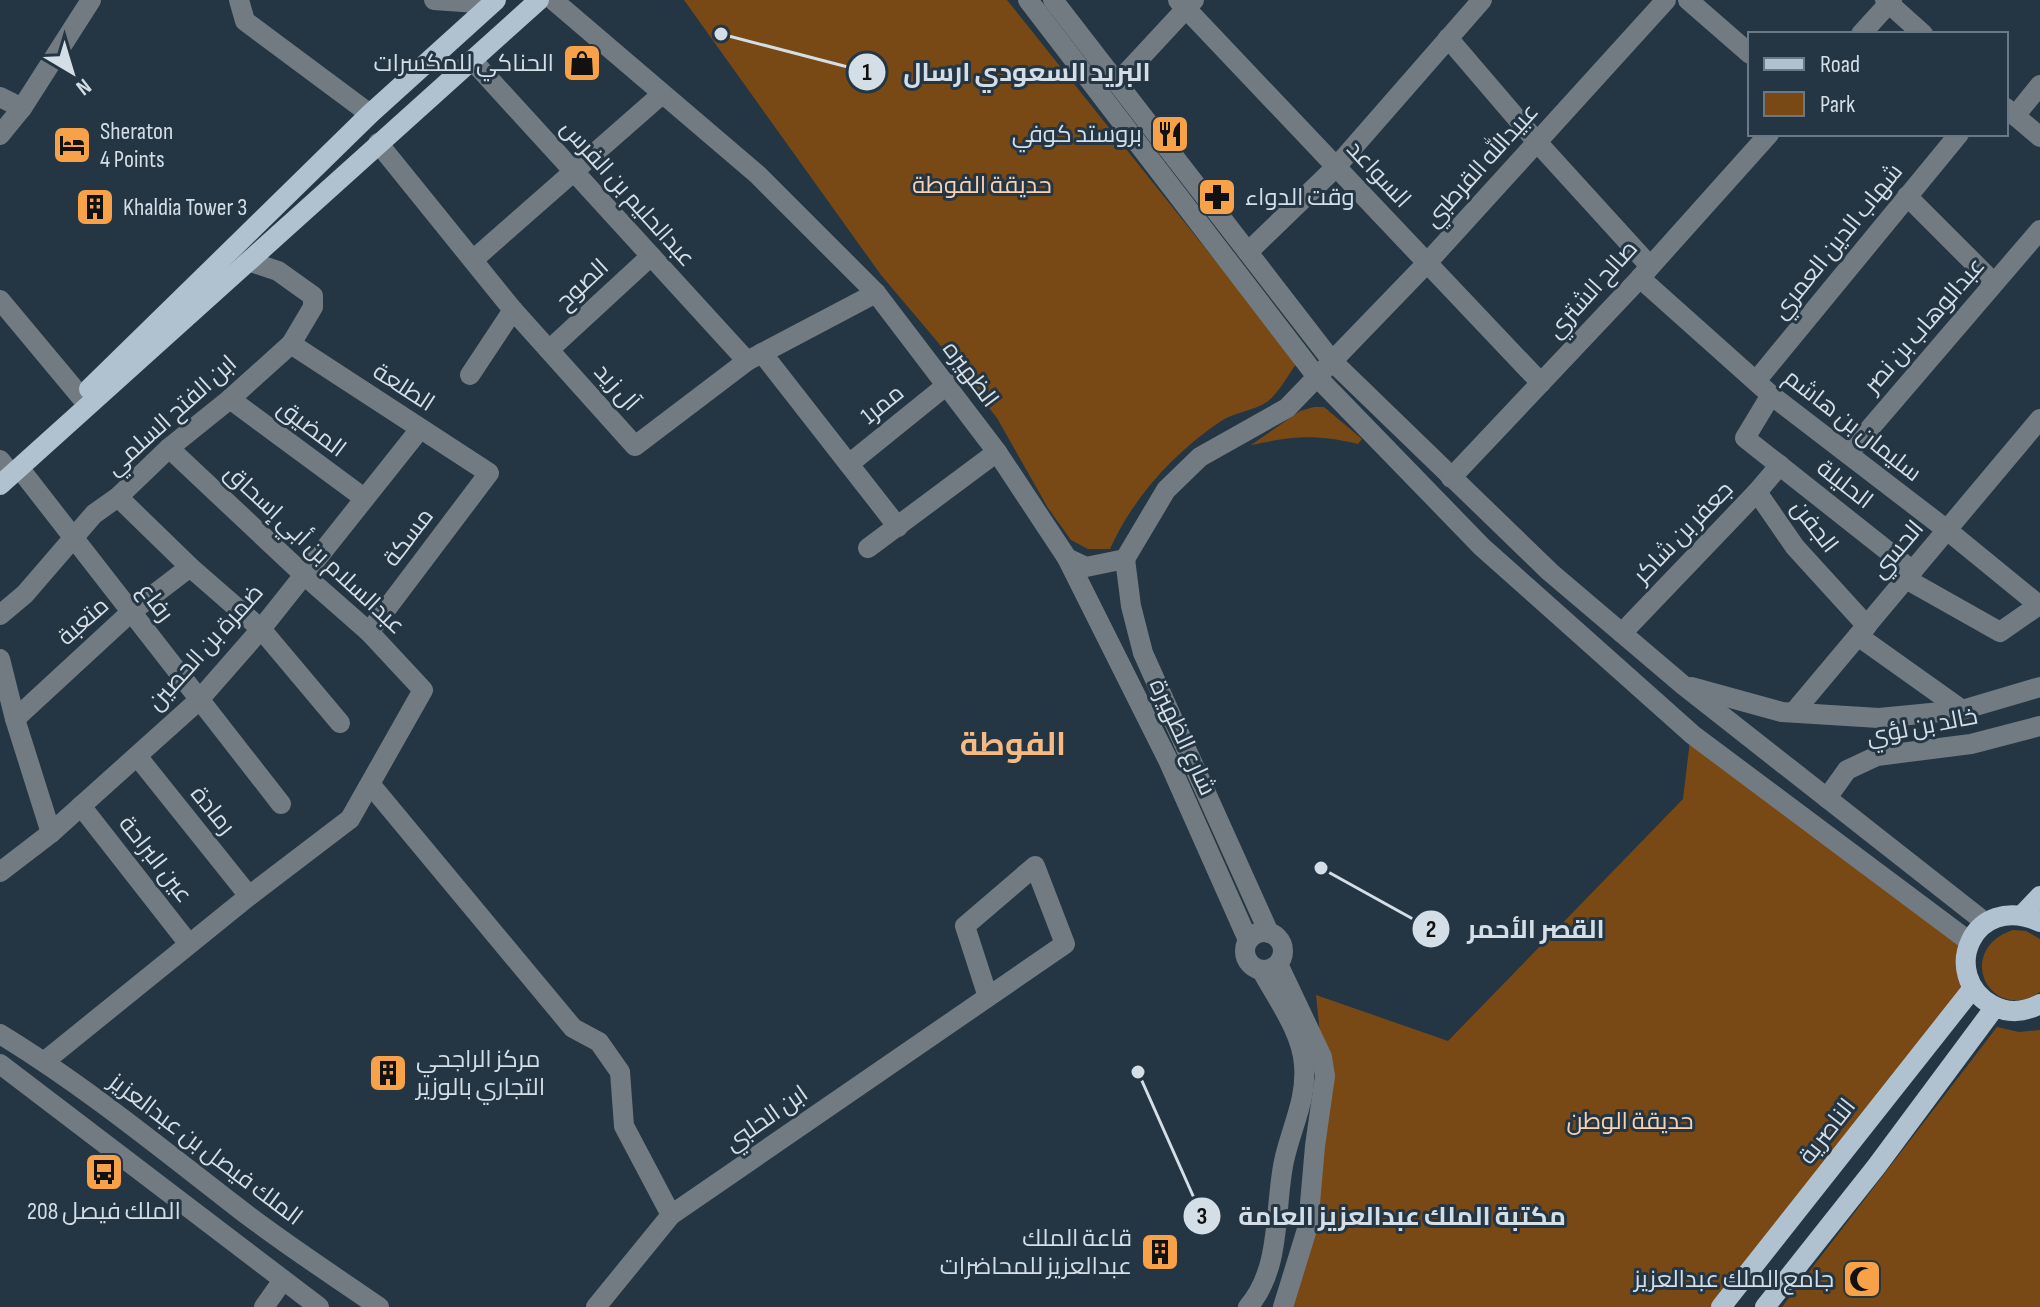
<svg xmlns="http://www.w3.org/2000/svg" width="2040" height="1307" viewBox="0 0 2040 1307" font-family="'Sofia Sans Condensed',Cairo,sans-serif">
<rect width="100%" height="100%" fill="#243643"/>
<!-- green -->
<g fill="#794915">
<path d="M684,0H1007L1297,363C1288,375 1278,394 1267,402C1253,411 1235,412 1221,421C1175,452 1133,497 1110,549H1088L1071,540L1048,508L997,418L936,340L881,275Z"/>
<path d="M1314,407H1324L1362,439L1358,444C1315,434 1295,436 1251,445L1300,411Z"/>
<polygon points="1691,732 1968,940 1971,986 1718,1307 1281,1307 1306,1223 1324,1074 1316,995 1448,1041 1683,799"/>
<path d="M2013,930L2026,931L2040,939V992C1990,1025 1953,950 2013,930Z"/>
<polygon points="1997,1027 2019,1032 2040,1030 2040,1307 1782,1307"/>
</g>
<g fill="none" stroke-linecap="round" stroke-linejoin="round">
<!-- minor -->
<g stroke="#727b82" stroke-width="20">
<polyline points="239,0 245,21 370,114"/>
<polyline points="434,0 491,4"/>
<polyline points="553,0 758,175 876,293 997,452 1067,558 1086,567 1125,559 1166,490 1200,457 1287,408 1427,263 1666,0"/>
<polyline points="1028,0 1317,377 1482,547 1693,735 1970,942"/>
<polyline points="1053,0 1332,361 1550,572 1683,685 1986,923"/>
<polyline points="1178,0 1541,383"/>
<polyline points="1688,0 1750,54"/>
<polyline points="1885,0 1923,34"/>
<polyline points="1861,34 1892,0"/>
<polyline points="1448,38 1537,142 1649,265"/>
<polyline points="472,60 747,361"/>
<polyline points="1117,83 1194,0"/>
<polyline points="0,97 22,108"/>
<polyline points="2006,108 2040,137"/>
<polyline points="2015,116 2040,85"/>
<polyline points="0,135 22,108 91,0"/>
<polyline points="378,143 513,310 635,446 747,361 876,293"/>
<polyline points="1907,196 1994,283"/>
<polyline points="1248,252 1336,167 1482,0"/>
<polyline points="473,260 662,94"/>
<polyline points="1640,278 1771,395 1947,530 2040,606"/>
<polyline points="0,300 81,397"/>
<polyline points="291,344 489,473 369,632"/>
<polyline points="549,350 651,256"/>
<polyline points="762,353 898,527"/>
<polyline points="470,375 513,310"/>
<polyline points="1756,381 1959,134"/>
<polyline points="1771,395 1745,438 1913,571"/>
<polyline points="230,399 364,498"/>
<polyline points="1848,454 2040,230"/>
<polyline points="0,460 4,465"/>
<polyline points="849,464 948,384"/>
<polyline points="20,469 281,804"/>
<polyline points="1451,478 1640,278 1769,134"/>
<polyline points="1757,492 1795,547 1867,626"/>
<polyline points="118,497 190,567 261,629 340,723"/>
<polyline points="868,548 997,452"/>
<polyline points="1067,558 1168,760 1248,940"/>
<polyline points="1125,559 1131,606 1143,653 1269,933"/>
<polyline points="1906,579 2000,632 2039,605"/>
<polyline points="0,615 25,594 94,514 118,497 169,448 230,399 291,344 313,307 313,296 278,271 251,262"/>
<polyline points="1622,633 1757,492 1780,465"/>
<polyline points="1858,636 1962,710"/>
<polyline points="0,659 15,719 51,833"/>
<polyline points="1691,687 1782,712 1879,718 1962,710 2040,687"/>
<polyline points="1794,712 2040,419"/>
<polyline points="15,719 131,612 190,567"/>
<polyline points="137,756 249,896"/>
<polyline points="370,784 573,1028 599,1042 620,1072 624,1126 671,1215"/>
<polyline points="1827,798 1847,770 1877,756 1971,744 2040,726"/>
<polyline points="81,806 189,944"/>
<polyline points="0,872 51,833 198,701 261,629 420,429"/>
<circle cx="1264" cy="951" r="19"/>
<polyline points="1278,964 1322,1057 1325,1076 1315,1146 1308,1226 1283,1307"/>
<path d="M0,1034C82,1084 157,1145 233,1204C280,1241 330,1273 379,1307"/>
<polyline points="45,1061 249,896 350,819 423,690 369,632 303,574 169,448"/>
<polyline points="0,1064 319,1307"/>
<polyline points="264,1307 283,1280"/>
<polyline points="596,1307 671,1215 1065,944 1035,866 965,926 988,997"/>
<path d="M1248,1307C1282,1268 1274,1208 1284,1161C1291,1128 1307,1100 1304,1065C1302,1032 1277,999 1262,971"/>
</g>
<!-- major -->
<g stroke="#b0c2d0" stroke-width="20">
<polyline points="89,389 370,114 496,0"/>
<polyline points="0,485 539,0"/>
<polyline points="2023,914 2040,896"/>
<path d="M2040,922C1972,891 1939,976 1992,1005C2008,1014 2025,1012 2040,1004"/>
<polyline points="1721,1307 1973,988"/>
<polyline points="1765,1307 1876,1167 1995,1007"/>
</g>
</g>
<!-- icons -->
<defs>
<symbol id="shop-square" viewBox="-11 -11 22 22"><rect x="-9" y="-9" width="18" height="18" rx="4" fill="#f7a149" stroke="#243643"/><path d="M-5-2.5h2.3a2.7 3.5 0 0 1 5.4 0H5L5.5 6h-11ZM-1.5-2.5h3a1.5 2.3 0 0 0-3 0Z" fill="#111"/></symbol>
<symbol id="restaurant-square" viewBox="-11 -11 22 22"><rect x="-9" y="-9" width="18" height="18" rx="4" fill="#f7a149" stroke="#243643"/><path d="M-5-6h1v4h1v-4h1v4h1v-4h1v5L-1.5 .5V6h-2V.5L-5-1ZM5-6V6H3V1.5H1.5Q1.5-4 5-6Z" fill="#111"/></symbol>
<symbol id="hotel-square" viewBox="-11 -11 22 22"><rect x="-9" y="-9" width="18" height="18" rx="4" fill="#f7a149" stroke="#243643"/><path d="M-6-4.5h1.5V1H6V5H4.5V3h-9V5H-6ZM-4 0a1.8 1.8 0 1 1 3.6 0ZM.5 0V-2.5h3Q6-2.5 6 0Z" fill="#111"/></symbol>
<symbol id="pharmacy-square" viewBox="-11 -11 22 22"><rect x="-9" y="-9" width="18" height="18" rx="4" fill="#f7a149" stroke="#243643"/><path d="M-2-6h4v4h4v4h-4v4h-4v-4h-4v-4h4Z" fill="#111"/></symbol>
<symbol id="building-square" viewBox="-11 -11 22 22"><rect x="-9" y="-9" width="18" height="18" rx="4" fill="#f7a149" stroke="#243643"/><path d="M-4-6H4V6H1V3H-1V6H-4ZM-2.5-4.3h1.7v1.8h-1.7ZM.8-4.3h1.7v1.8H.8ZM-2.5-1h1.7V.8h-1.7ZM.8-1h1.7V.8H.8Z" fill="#111"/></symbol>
<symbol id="bus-square" viewBox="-11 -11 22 22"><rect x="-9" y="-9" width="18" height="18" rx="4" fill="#f7a149" stroke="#243643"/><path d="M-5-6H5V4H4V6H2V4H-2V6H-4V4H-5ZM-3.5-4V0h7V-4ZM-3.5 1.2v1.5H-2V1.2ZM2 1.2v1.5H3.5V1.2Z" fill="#111"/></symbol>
<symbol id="mosque-square" viewBox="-11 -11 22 22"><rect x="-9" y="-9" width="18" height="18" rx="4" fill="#f7a149" stroke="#243643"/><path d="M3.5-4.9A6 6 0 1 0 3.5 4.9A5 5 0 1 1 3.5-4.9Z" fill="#111"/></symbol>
</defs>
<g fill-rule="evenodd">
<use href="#shop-square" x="560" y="41" width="44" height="44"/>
<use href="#restaurant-square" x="1148" y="112" width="44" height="44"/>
<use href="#hotel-square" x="50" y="123" width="44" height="44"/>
<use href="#pharmacy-square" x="1195" y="175" width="44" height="44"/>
<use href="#building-square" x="73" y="185" width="44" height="44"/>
<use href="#building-square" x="366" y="1051" width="44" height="44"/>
<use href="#bus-square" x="82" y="1150" width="44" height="44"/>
<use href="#building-square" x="1138" y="1230" width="44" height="44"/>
<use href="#mosque-square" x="1840" y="1257" width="44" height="44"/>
</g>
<g text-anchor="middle" stroke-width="6" stroke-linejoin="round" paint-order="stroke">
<!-- poi labels -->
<g font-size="24" fill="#d4dee7" stroke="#243643" text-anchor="end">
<text x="554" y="71">الحناكي للمكسرات</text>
<text x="100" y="139" text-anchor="start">Sheraton<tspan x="100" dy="28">4 Points</tspan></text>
<text x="1142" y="142">بروستد كوفي</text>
<text x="1245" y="205" text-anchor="start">وقت الدواء</text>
<text x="123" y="215" text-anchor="start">Khaldia Tower 3</text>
<text x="416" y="1067" text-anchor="start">مركز الراجحي<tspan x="416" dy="28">التجاري بالوزير</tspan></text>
<text x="104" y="1219" text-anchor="middle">الملك فيصل 208</text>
<text x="1132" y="1246">قاعة الملك<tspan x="1132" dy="28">عبدالعزيز للمحاضرات</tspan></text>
<text x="1834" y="1287">جامع الملك عبدالعزيز</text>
</g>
<!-- street labels -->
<g font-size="24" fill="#d4dee7" stroke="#243643">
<text transform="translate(1481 165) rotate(-48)" y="8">عبيدالله القرطبي</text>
<text transform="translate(1379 174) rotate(47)" y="8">السواعد</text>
<text transform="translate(628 193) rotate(48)" y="8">عبدالحليم بن الفرس</text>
<text transform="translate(1837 241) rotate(-51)" y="8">شهاب الدين العمري</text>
<text transform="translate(582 284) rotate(-43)" y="8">الصوح</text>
<text transform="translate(1592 289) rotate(-48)" y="8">صالح الشتري</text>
<text transform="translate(1924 325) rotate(-49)" y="8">عبدالوهاب بن نصر</text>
<text transform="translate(971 374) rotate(53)" y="8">الظهيره</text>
<text transform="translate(404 387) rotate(33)" y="8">الطلعة</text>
<text transform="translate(617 387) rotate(48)" y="8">آل زيد</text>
<text transform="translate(882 404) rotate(-39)" y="8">ممر1</text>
<text transform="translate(171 415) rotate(-42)" y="8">ابن الفتح السلمي</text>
<text transform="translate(1853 425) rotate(38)" y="8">سليمان بن هاشم</text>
<text transform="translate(312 428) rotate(37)" y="8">المضيق</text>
<text transform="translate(1845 484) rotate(38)" y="8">الحليلة</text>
<text transform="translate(1815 526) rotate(52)" y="8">الجفن</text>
<text transform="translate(1683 532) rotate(-46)" y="8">جعفر بن شاكر</text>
<text transform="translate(408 537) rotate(-53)" y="8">مسكة</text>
<text transform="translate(315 549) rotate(43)" y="8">عبدالسلام بن أبي إسحاق</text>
<text transform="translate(1897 549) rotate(-50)" y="8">الحسي</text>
<text transform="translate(156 602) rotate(53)" y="8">رفاع</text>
<text transform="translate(83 621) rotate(-42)" y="8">متعبة</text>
<text transform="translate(205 647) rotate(-48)" y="8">ضمرة بن الحصين</text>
<text transform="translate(1922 726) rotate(-11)" y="8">خالد بن لؤي</text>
<text transform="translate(1183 737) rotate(65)" y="8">شارع الظهيرة</text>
<text transform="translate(213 810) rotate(51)" y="8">رمادة</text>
<text transform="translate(156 859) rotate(52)" y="8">عين البراحة</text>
<text transform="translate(766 1118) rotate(-35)" y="8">ابن الحلبي</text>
<text transform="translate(1827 1131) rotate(-52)" y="8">الناصرية</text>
<text transform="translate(206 1149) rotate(37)" y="8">الملك فيصل بن عبدالعزيز</text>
</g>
<!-- park labels -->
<g font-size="24" fill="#f7d3b3" stroke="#243643">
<text x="982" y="193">حديقة الفوطة</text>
<text x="1630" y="1129">حديقة الوطن</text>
</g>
<!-- district labels -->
<g font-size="32" font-weight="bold" fill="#f6ba82" stroke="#243643">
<text x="1013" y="755">الفوطة</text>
</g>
</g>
<!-- callouts -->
<path fill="none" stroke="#d4dee7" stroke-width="3" d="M721 34L867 72M1321 868L1431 929M1138 1072L1202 1216"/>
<g fill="#d4dee7" stroke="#243643" stroke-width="3">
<circle cx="721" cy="34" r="8"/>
<circle cx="1321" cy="868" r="8"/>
<circle cx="1138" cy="1072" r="8"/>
<circle cx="867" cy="72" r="20"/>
<circle cx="1431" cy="929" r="20"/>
<circle cx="1202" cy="1216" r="20"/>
</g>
<g font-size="24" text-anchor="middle" font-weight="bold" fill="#111">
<text x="867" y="80">1</text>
<text x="1431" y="937">2</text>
<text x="1202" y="1224">3</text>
</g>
<g font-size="26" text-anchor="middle" font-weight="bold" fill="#d4dee7" stroke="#243643" stroke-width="6" stroke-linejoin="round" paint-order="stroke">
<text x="1027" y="81">البريد السعودي ارسال</text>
<text x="1536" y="938">القصر الأحمر</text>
<text x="1402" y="1225">مكتبة الملك عبدالعزيز العامة</text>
</g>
<!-- legend -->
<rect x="1748" y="32" width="260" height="104" fill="#243643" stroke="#6a7985" stroke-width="2"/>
<rect x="1764" y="58" width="40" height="12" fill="#b0c2d0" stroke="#6a7985" stroke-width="2"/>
<text x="1820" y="72" font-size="24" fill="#d4dee7">Road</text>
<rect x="1764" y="92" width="40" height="24" fill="#794915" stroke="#6a7985" stroke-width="2"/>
<text x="1820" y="112" font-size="24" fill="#d4dee7">Park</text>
<!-- north arrow -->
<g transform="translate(72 72) rotate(142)" stroke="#243643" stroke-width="6" paint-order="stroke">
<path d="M0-6L14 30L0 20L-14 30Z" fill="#d4dee7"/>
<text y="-12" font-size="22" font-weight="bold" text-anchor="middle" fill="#d4dee7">N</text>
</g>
</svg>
